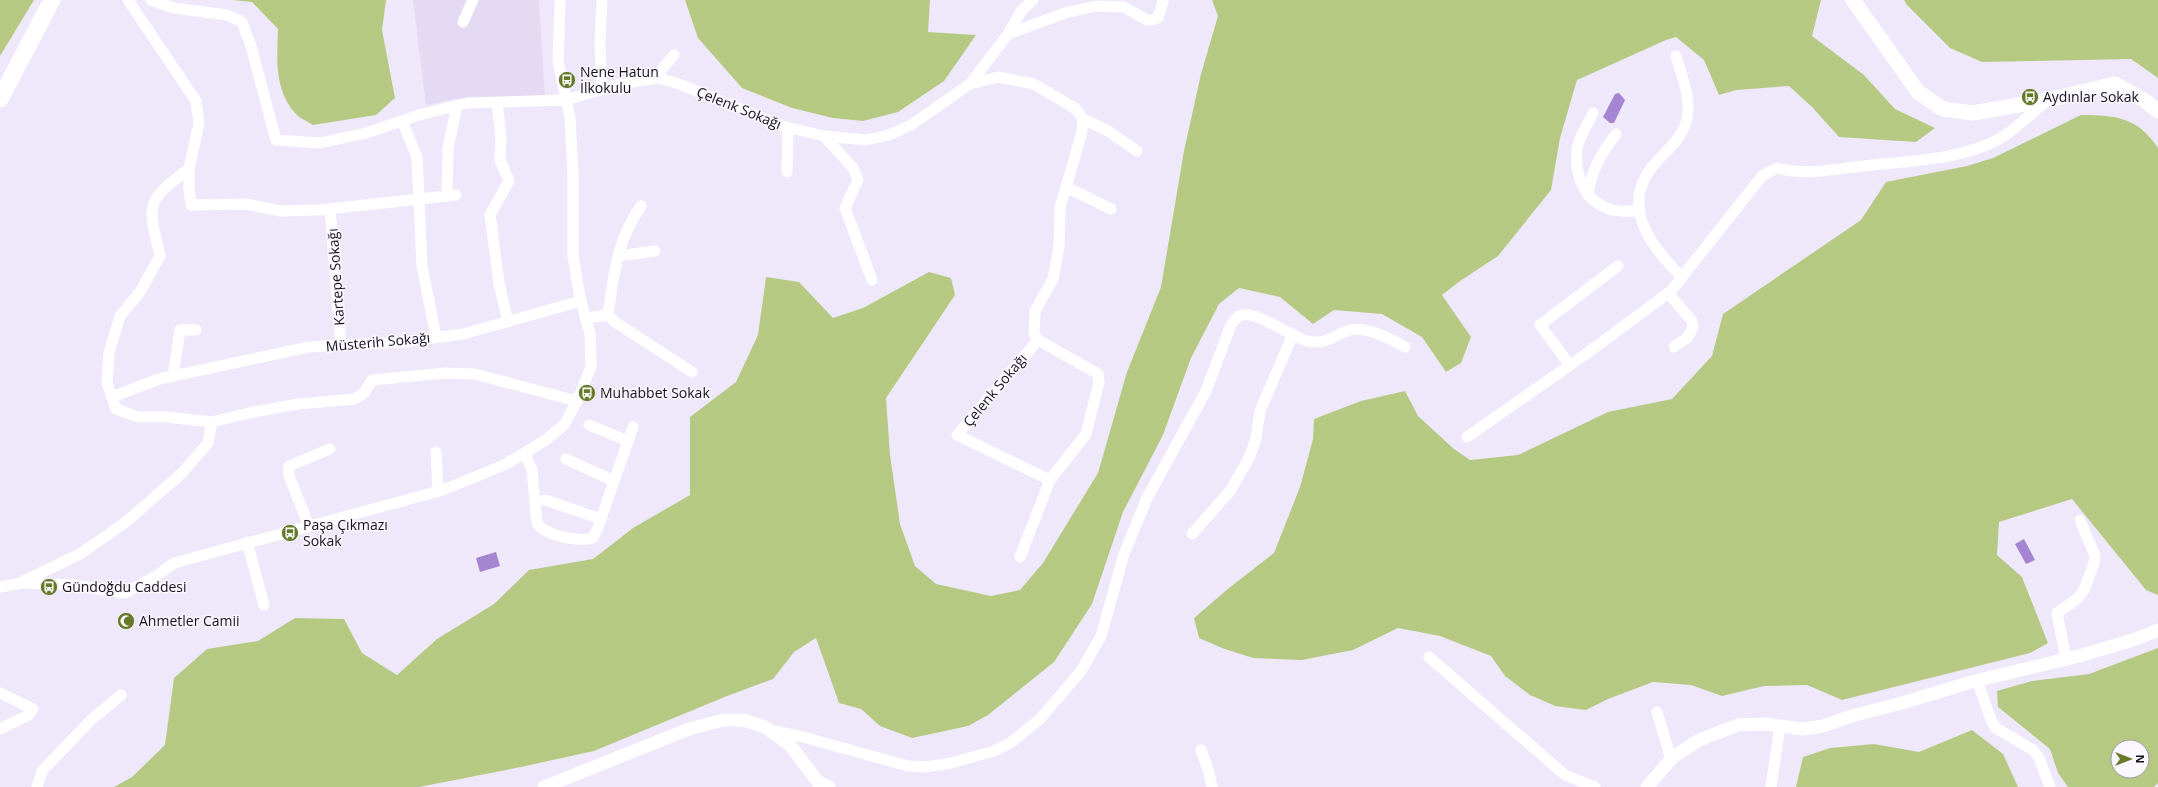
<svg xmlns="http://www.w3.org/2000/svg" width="2158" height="787" viewBox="0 0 2158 787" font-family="'Open Sans',sans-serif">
<rect width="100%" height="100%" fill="#efe8fb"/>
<!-- built -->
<polygon fill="#e4daf4" points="413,0 539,0 545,96 455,99 426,105"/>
<!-- green -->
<g fill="#b5c983" fill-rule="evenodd">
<polygon points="0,0 34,0 0,56"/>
<path d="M233,0H386L382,30L395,98L376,115L313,125C307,121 299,118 295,113C274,89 277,58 278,29L252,2Z"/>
<polygon points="685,0 930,0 928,32 976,35 944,81 898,112 863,121 833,118 792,108 742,88 698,38"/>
<polygon points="1212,0 1821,0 1812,36 1864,75 1895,109 1935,128 1916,142 1839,137 1812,107 1789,86 1736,90 1719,95 1704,60 1676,37 1666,40 1577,80 1560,138 1551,190 1498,256 1460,281 1442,295 1471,337 1461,363 1446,372 1422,337 1382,314 1334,310 1313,324 1280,297 1239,288 1219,304 1191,358 1163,435 1123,512 1092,604 1054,662 988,715 968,726 912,738 880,726 861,709 839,703 816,638 794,652 773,679 727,696 594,751 521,767 419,787 114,787 132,777 165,745 174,678 207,649 258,641 295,618 344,619 362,653 397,675 437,639 494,604 529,570 593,559 633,528 690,495 690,417 736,382 758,335 766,277 799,282 833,318 863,308 929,272 951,278 955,295 886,398 890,455 900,524 915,566 936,584 991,596 1020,590 1043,563 1098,473 1127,372 1161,287 1184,151 1201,74 1218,16"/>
<polygon points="1904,0 2158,0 2158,78 2131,59 1982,62 1950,48 1907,5"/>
<path d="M2081,115C2115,115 2138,117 2158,148V595L2146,590L2072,499L1999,522L1997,555L2022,577L2048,643L2030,653L1842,700L1807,685L1764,686L1722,696L1691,685L1653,682L1608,699L1586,710L1555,706L1530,695L1505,676L1491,656L1440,636L1398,628L1353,650L1302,660L1253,658L1222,648L1199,638L1194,618L1229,588L1274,553L1300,487L1313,439L1314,419L1361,401L1405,391L1418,416L1454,449L1470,460L1518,455L1608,412L1672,399L1712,356L1723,314L1861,220L1886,182L1967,166L1993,158Z"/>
<path d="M2158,648V783L2154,787H2068L2058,773L2050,749L1998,707L1997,691L2032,681L2089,674ZM2118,747H2142V771H2118Z"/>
<polygon points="1972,730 2003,754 2018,787 1796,787 1803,757 1830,748 1874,744 1919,752"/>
</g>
<!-- water -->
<g fill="#a585d1">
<polygon points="1619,93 1625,100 1614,123 1610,123 1603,117 1615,94"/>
<polygon points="2024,539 2035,560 2026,564 2015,544"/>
<polygon points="496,552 500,566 480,572 476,558"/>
</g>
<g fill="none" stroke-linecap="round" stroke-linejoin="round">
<!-- minor -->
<g stroke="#fff" stroke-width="11">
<path d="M128,0L196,101L199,123L189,169C144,202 148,204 160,256L140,292L120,316L109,353L107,383L116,409L138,417H166L212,422"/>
<polyline points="151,0 174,8 227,15 242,22 251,46 276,140 320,143 366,133 419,115 467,103 566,100 620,84 658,78 679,84 782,126 824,136 866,140 889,135 911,125 970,84 998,77 1034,84 1076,109 1083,119 1082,132 1060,208 1059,246 1053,279 1035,311 1034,333 1038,340 1098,374 1099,382 1086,434 1050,480 957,435 1038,340"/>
<polyline points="463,22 473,0"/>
<polyline points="1008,34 1022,10 1033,0"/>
<path d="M1676,56C1682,76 1691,98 1687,119C1682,140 1665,151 1652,167C1620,207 1652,248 1682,277"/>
<polyline points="658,78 662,69 674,55"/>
<polyline points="970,84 1008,34 1065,13 1096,6 1124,7 1147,20 1153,20 1158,18 1163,2"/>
<polyline points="602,89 600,44 602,0"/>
<polyline points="497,102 501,138 500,160 509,181 490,215 499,283 508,322"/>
<path d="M1593,113C1588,124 1578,138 1577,149C1574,176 1585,202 1612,210C1621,212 1631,211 1640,211"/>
<polyline points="1083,119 1108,131 1137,151"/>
<polyline points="402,121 417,157 422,266 436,337"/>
<polyline points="824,136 853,168 858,180 845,208 872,280"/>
<polyline points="189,169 189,189 191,205 246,204 281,211 319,210 456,195"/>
<polyline points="787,172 788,128"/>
<polyline points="1066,187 1111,209"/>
<path d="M1588,195C1591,171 1601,154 1616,134"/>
<polyline points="447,196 448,148 457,106"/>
<polyline points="330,209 341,345"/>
<polyline points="618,256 655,251"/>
<polyline points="1668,293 1692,321 1693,327 1688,337 1674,347"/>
<path d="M608,315C614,274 616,242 641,206"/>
<polyline points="586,318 608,315 615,322 692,372"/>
<polyline points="1570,365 1540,325 1618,266"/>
<polyline points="173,376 180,330 196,330"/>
<polyline points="112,397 159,379 309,347 402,342 463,334 581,301"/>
<polyline points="589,425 628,441"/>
<path d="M1467,437L1586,354L1671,291L1762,176L1777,168C1807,176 1834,169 1864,166C1908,161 1966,160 2004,136C2019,126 2033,112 2047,101"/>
<polyline points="436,452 438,491"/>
<path d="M525,453L532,470L537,523C545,536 578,542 593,538L597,530L633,427"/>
<polyline points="566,459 614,481"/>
<polyline points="545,500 601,519"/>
<polyline points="309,526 289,476 289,466 330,449"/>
<polyline points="1192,534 1230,491 1250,456 1256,438 1260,411 1293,334"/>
<polyline points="247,542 264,605"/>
<polyline points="1020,557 1050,480"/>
<polyline points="22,582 80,554 126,522 182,473 208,443 212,422 249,413 298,404 355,399 364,393 372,380 445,373 475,374 577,401"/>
<polyline points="0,587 22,583 75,585 125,593 156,576 174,563 443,490 504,465 546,440 564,425 577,401 591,367 590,334 580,298 573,256 573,174 570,118 558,61 560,0"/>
<polyline points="1429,657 1565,775 1595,787"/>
<polyline points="2066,659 2057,613 2077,599 2084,590 2094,563 2095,556 2080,520"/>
<polyline points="1977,680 1991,720 1996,728 2033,750 2039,758 2050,787"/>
<polyline points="0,693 33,709 29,715 0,729"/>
<polyline points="1657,712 1671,759"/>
<path d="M770,730L803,737L908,766L926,767L951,763L994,751L1010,743L1040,719L1081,671L1101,636L1124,554L1147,498L1206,391L1231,325C1233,322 1236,318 1239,316C1254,308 1291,337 1307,341C1327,345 1333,335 1350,330C1367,326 1390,339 1405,347"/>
<polyline points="1201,750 1209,772 1212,787"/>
<polyline points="37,787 42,771 92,719 121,695"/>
<polyline points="1771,787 1780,726"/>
</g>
<!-- tertiary -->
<g stroke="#fff" stroke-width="13">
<polyline points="544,787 689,729 723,720 743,720 765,727 790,745 818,782 829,787"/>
<polyline points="1647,787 1673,757 1699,740 1738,725 1765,724 1803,729 1823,726 1855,715 1902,703 1971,682 2079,656 2136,639 2158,630"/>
</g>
<!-- secondary -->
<polyline stroke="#fff" stroke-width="15" points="1853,0 1918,92 1943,109 1973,113 2047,100 2115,84 2144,100 2158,111"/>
<!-- primary -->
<polyline stroke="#fff" stroke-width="17" points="0,99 52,0"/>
</g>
<!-- icons -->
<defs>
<symbol id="bus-disc" viewBox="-11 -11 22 22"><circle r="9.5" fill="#677a2a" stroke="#faf7ff"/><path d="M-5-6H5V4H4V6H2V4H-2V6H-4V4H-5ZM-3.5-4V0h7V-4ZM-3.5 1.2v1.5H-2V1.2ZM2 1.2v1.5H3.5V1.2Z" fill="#fff"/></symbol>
<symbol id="mosque-disc" viewBox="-11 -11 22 22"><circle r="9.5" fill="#677a2a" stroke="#faf7ff"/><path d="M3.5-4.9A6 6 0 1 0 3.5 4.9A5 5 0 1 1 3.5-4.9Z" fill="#fff"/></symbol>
</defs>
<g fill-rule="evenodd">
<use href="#bus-disc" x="557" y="70" width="20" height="20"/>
<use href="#bus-disc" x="2020" y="87" width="20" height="20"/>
<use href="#bus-disc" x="577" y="383" width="20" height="20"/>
<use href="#bus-disc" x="280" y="523" width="20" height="20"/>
<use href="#bus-disc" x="39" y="577" width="20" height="20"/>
<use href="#mosque-disc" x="116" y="611" width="20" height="20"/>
</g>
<g text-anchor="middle" stroke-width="3" stroke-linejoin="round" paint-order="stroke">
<!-- poi labels -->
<g font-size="14" fill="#151219" stroke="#faf7ff" text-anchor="start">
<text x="580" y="77">Nene Hatun<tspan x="580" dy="16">İlkokulu</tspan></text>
<text x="2043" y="102">Aydınlar Sokak</text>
<text x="600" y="398">Muhabbet Sokak</text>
<text x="303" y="530">Paşa Çıkmazı<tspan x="303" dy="16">Sokak</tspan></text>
<text x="62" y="592">Gündoğdu Caddesi</text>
<text x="139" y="626">Ahmetler Camii</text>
</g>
<!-- street labels -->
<g font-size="14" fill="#151219" stroke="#faf7ff">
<text transform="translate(739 108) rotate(22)" y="5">Çelenk Sokağı</text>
<text transform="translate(336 277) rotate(-94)" y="5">Kartepe Sokağı</text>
<text transform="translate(378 342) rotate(-5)" y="5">Müsterih Sokağı</text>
<text transform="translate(995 390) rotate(-50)" y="5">Çelenk Sokağı</text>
</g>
</g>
<!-- north arrow -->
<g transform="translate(2130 759) rotate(90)"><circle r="19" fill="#faf7ff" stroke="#9e9ba3"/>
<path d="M0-3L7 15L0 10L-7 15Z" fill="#677a2a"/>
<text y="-6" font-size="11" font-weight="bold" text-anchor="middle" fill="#151219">N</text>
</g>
</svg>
